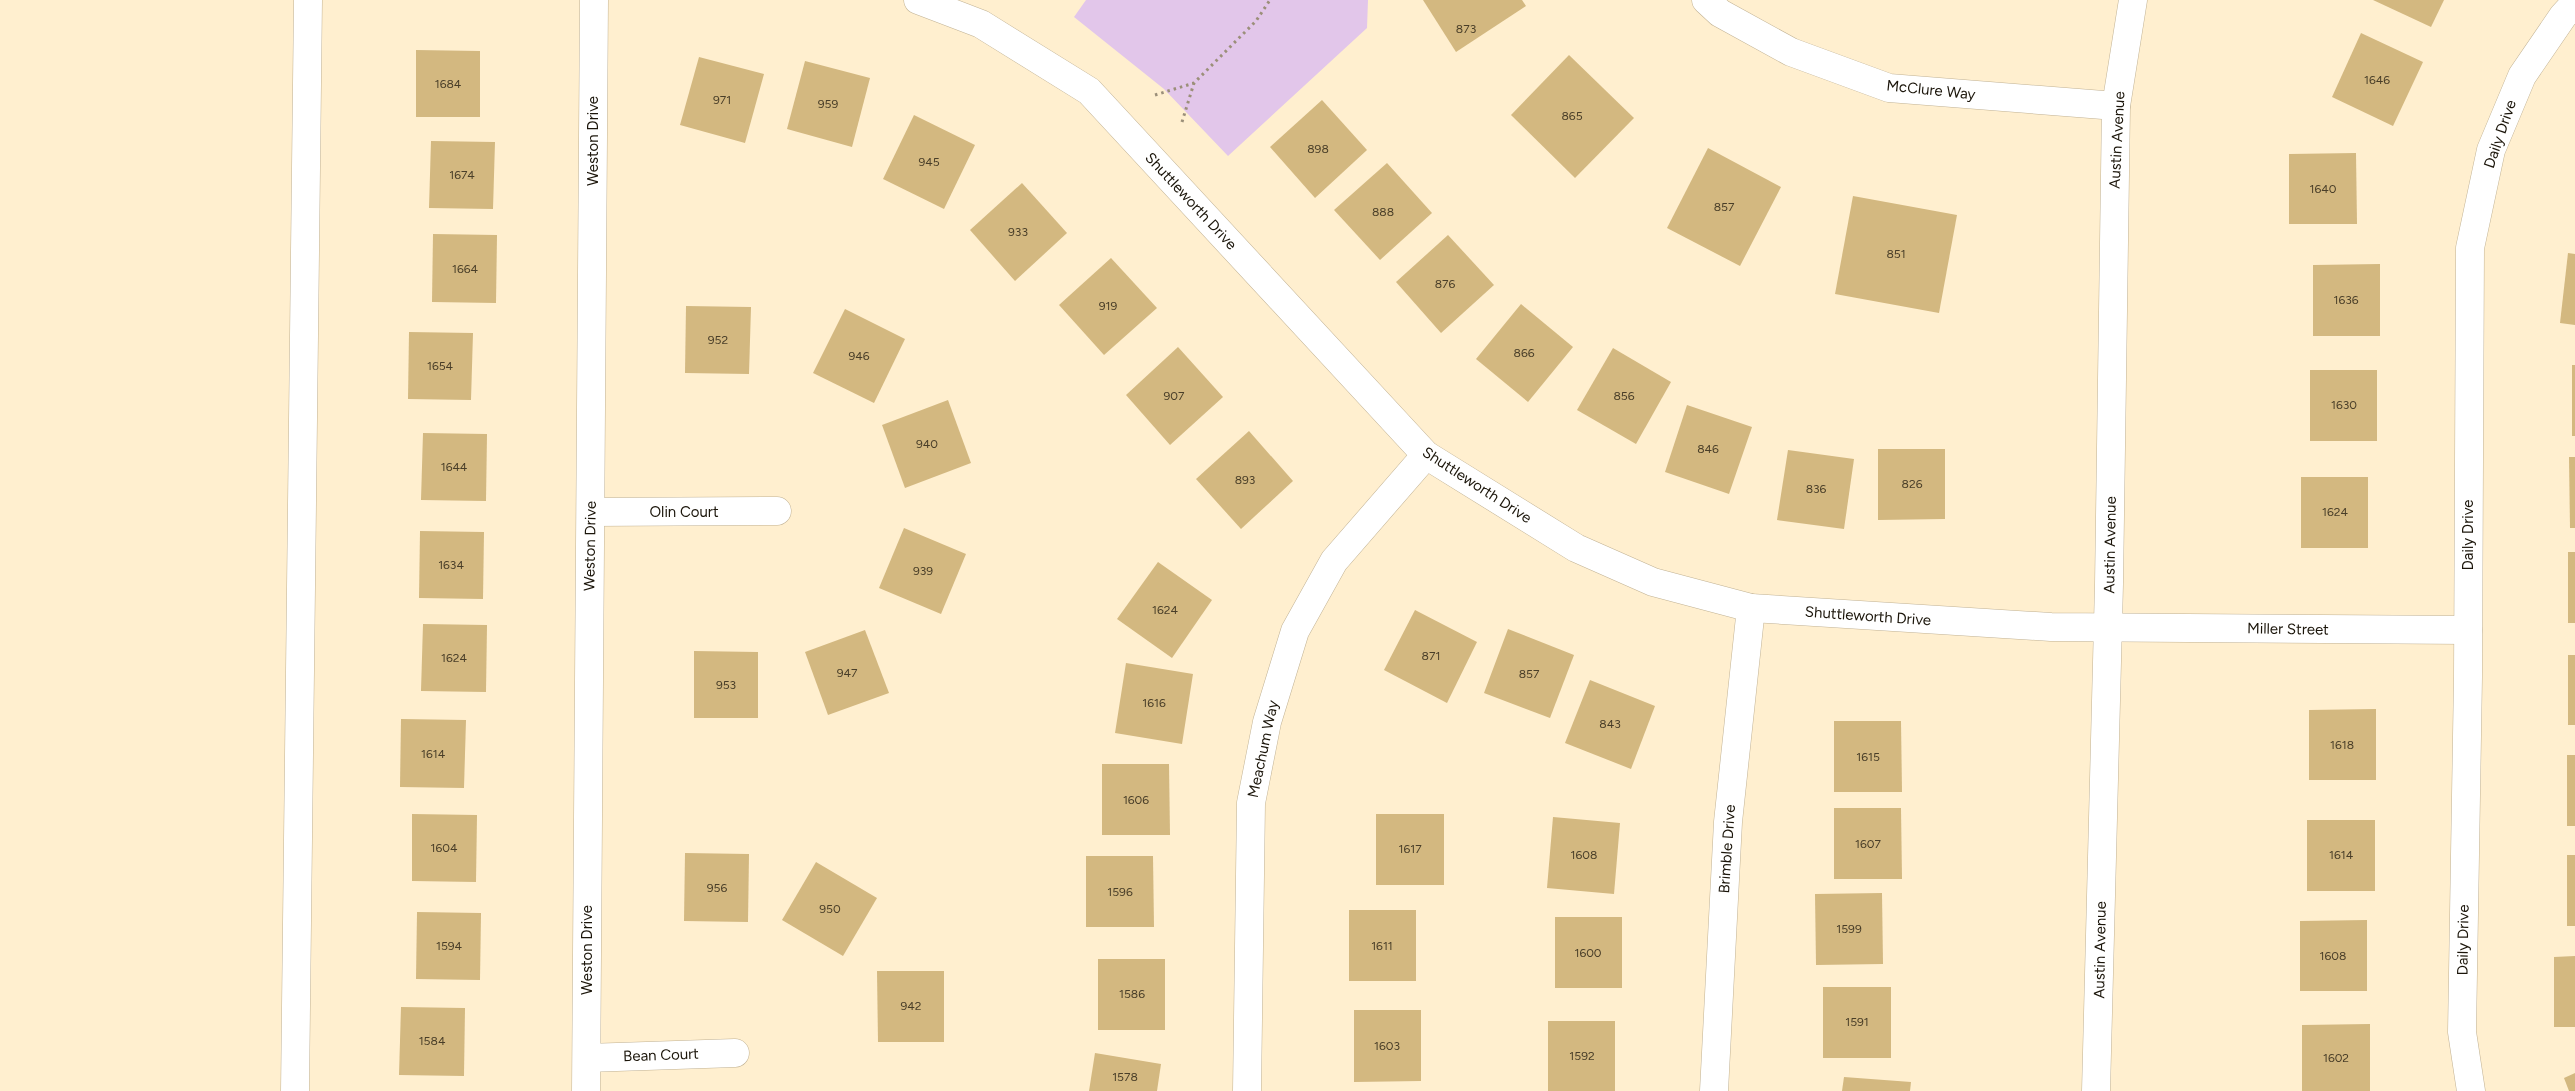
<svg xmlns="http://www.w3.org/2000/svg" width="2575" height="1091" viewBox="0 0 2575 1091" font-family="Figtree,sans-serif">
<rect width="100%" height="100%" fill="#ffefcf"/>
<!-- green -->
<polygon fill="#e2c6ea" points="1086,0 1368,0 1367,28 1228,156 1164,89 1074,17"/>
<!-- building -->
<g fill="#d3b880">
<polygon points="1423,0 1522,0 1526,6 1456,52"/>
<polygon points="2373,0 2444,0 2431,27"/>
<polygon points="2361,33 2423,62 2393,126 2332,97"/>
<polygon points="416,50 480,51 480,117 416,117"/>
<polygon points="1569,55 1634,118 1575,178 1511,115"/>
<polygon points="699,57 764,74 745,143 680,125"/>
<polygon points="805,61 870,78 852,147 787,129"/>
<polygon points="1322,100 1367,150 1315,198 1270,147"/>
<polygon points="914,115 975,145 944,209 883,179"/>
<polygon points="431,141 495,142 493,209 429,208"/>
<polygon points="1708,148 1781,187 1740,266 1667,228"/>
<polygon points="2356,153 2357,224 2289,224 2289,154"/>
<polygon points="1387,163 1432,213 1380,260 1334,210"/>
<polygon points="1022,183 1067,233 1015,281 970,230"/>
<polygon points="1853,196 1957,215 1939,313 1835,294"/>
<polygon points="433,234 497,235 496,303 432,302"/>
<polygon points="1448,235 1494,285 1441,333 1396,282"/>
<polygon points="2568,253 2575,254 2575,325 2560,323"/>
<polygon points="1111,258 1157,308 1104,355 1059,305"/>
<polygon points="2380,264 2380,336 2313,336 2313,265"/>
<polygon points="1521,304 1573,347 1528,402 1476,359"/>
<polygon points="686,306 751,307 749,374 685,373"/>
<polygon points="845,309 905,339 874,403 813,373"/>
<polygon points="409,332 473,333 471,400 408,399"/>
<polygon points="1178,347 1223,397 1170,445 1126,395"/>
<polygon points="1613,348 1671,382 1636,444 1577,410"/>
<rect x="2572" y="365" width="3" height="71"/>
<rect x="2310" y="370" width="67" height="71"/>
<polygon points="948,400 971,463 905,488 882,425"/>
<polygon points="1687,405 1752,427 1729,494 1665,472"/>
<polygon points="1249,431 1293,481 1241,529 1196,479"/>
<polygon points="423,433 487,434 486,501 421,500"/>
<polygon points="1878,449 1945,449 1945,519 1878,520"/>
<polygon points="1788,450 1854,459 1844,529 1777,520"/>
<polygon points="2569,457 2575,457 2575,528 2570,528"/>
<rect x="2301" y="477" width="67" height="71"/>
<polygon points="904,528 966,554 941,614 879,588"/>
<polygon points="420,531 484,532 483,599 419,598"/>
<rect x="2568" y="552" width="7" height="71"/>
<polygon points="1158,562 1212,600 1172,658 1117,619"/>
<polygon points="1415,610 1477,642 1447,703 1384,670"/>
<polygon points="423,624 487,625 486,692 421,691"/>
<polygon points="1508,629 1574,655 1550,718 1484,693"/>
<polygon points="865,630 889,693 828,715 805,652"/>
<polygon points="694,651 758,652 758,718 694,718"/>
<rect x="2568" y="655" width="7" height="70"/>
<polygon points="1126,663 1193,674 1182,744 1115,733"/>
<polygon points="1590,680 1655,706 1631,769 1565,743"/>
<polygon points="2376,709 2376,780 2309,780 2309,710"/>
<polygon points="401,719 466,720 464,788 400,787"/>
<polygon points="1834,721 1901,721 1902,792 1834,792"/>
<rect x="2567" y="755" width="8" height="71"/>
<polygon points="1102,764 1169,764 1170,835 1102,835"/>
<polygon points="1834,808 1901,808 1902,879 1834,879"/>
<polygon points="412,814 477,815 476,882 412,881"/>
<rect x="1376" y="814" width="68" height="71"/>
<polygon points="1553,817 1620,823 1614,894 1547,888"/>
<rect x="2307" y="820" width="68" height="71"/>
<polygon points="685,853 749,854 748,922 684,921"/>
<rect x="2567" y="855" width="8" height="71"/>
<polygon points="1086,856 1153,856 1154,927 1086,927"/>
<polygon points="816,862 877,898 843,956 782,920"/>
<polygon points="1882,893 1883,964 1816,965 1815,894"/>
<rect x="1349" y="910" width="67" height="71"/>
<polygon points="417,912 481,913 480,980 416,979"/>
<rect x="1555" y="917" width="67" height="71"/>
<polygon points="2367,920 2367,991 2300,991 2300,921"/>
<polygon points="2575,956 2575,1027 2554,1027 2554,957"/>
<rect x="1098" y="959" width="67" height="71"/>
<polygon points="877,971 944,971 944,1042 878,1042"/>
<rect x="1823" y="987" width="68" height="71"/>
<polygon points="401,1007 465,1008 464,1076 399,1075"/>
<polygon points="1354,1010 1421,1010 1421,1081 1354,1082"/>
<rect x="1548" y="1021" width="67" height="70"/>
<polygon points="2370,1024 2370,1091 2302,1091 2302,1025"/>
<polygon points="1095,1053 1161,1064 1157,1091 1089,1091"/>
<polygon points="2575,1073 2575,1091 2569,1091 2564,1078"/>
<polygon points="1844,1077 1911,1082 1910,1091 1842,1091"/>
</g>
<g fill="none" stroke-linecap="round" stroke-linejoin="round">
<defs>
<g id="minor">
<polyline points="918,0 981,24 1089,91 1426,455 1576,548 1653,582 1751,608 2051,627 2468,630"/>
<polyline points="1706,0 1720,13 1791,52 1889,88 2116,106"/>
<polyline points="591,512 777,511"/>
<polyline points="587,1058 735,1053"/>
<polyline points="295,1091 308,0"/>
<polyline points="586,1091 594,0"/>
<polyline points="1247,1091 1251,803 1267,722 1295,631 1334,561 1426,455"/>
<polyline points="1714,1091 1728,822 1751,608"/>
<polyline points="2096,1091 2109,584 2116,106 2133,0"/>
<polyline points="2471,1091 2462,1032 2468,677 2470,248 2491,150 2522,76 2563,16 2575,3"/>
</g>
</defs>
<!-- minor casing -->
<use href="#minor" stroke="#c1b294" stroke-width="29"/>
<!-- path -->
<g stroke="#9b8f79" stroke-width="3" stroke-dasharray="2.5 4" stroke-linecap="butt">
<polyline points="1155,95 1194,83 1256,21 1270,0"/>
<polyline points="1182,122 1194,83"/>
</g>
<!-- minor -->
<use href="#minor" stroke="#fff" stroke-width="28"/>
</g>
<g text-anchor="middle" stroke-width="4" stroke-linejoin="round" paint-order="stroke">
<!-- number labels -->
<g font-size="12" fill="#493e28">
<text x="1466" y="33">873</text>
<text x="2377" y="84">1646</text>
<text x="448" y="88">1684</text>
<text x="722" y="104">971</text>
<text x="828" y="108">959</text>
<text x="1572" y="120">865</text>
<text x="1318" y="153">898</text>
<text x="929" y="166">945</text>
<text x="462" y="179">1674</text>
<text x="2323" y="193">1640</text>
<text x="1724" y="211">857</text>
<text x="1383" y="216">888</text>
<text x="1018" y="236">933</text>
<text x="1896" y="258">851</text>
<text x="465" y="273">1664</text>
<text x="1445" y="288">876</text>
<text x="2346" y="304">1636</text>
<text x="1108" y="310">919</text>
<text x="718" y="344">952</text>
<text x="1524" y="357">866</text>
<text x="859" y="360">946</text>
<text x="440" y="370">1654</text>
<text x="1174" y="400">907</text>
<text x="1624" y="400">856</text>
<text x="2344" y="409">1630</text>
<text x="927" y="448">940</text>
<text x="1708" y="453">846</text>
<text x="454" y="471">1644</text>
<text x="1245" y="484">893</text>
<text x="1912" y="488">826</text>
<text x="1816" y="493">836</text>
<text x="2335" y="516">1624</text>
<text x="451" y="569">1634</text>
<text x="923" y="575">939</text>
<text x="1165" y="614">1624</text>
<text x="1431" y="660">871</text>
<text x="454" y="662">1624</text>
<text x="847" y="677">947</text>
<text x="1529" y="678">857</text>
<text x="726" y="689">953</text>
<text x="1154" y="707">1616</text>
<text x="1610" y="728">843</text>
<text x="2342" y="749">1618</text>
<text x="433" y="758">1614</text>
<text x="1868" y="761">1615</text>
<text x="1136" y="804">1606</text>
<text x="1868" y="848">1607</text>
<text x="444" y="852">1604</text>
<text x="1410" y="853">1617</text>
<text x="1584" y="859">1608</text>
<text x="2341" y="859">1614</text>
<text x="717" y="892">956</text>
<text x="1120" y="896">1596</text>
<text x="830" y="913">950</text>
<text x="1849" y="933">1599</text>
<text x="449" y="950">1594</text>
<text x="1382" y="950">1611</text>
<text x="1588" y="957">1600</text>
<text x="2333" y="960">1608</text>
<text x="1132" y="998">1586</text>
<text x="911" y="1010">942</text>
<text x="1857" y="1026">1591</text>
<text x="432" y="1045">1584</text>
<text x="1387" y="1050">1603</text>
<text x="1582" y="1060">1592</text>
<text x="2336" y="1062">1602</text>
<text x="1125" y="1081">1578</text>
</g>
<!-- street labels -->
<g font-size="15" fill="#1b150a" stroke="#fff">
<text transform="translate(1931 90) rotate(6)" y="5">McClure Way</text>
<text transform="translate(2500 134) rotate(-71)" y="5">Daily Drive</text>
<text transform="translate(2117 140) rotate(-87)" y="5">Austin Avenue</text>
<text transform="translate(593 141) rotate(-90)" y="5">Weston Drive</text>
<text transform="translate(1191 201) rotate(47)" y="5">Shuttleworth Drive</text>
<text transform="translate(1477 485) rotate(33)" y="5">Shuttleworth Drive</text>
<text x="684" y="517">Olin Court</text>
<text transform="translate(2468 535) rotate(-90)" y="5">Daily Drive</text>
<text transform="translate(2110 545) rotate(-89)" y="5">Austin Avenue</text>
<text transform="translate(590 546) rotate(-89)" y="5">Weston Drive</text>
<text transform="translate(1868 616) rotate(4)" y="5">Shuttleworth Drive</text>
<text transform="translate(2288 629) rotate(1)" y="5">Miller Street</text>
<text transform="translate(1263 749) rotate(-78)" y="5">Meachum Way</text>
<text transform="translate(1727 849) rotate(-86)" y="5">Brimble Drive</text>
<text transform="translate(2463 940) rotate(-89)" y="5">Daily Drive</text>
<text transform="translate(587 950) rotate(-90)" y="5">Weston Drive</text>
<text transform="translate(2100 950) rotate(-89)" y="5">Austin Avenue</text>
<text transform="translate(661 1055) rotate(-2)" y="5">Bean Court</text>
</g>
</g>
</svg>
